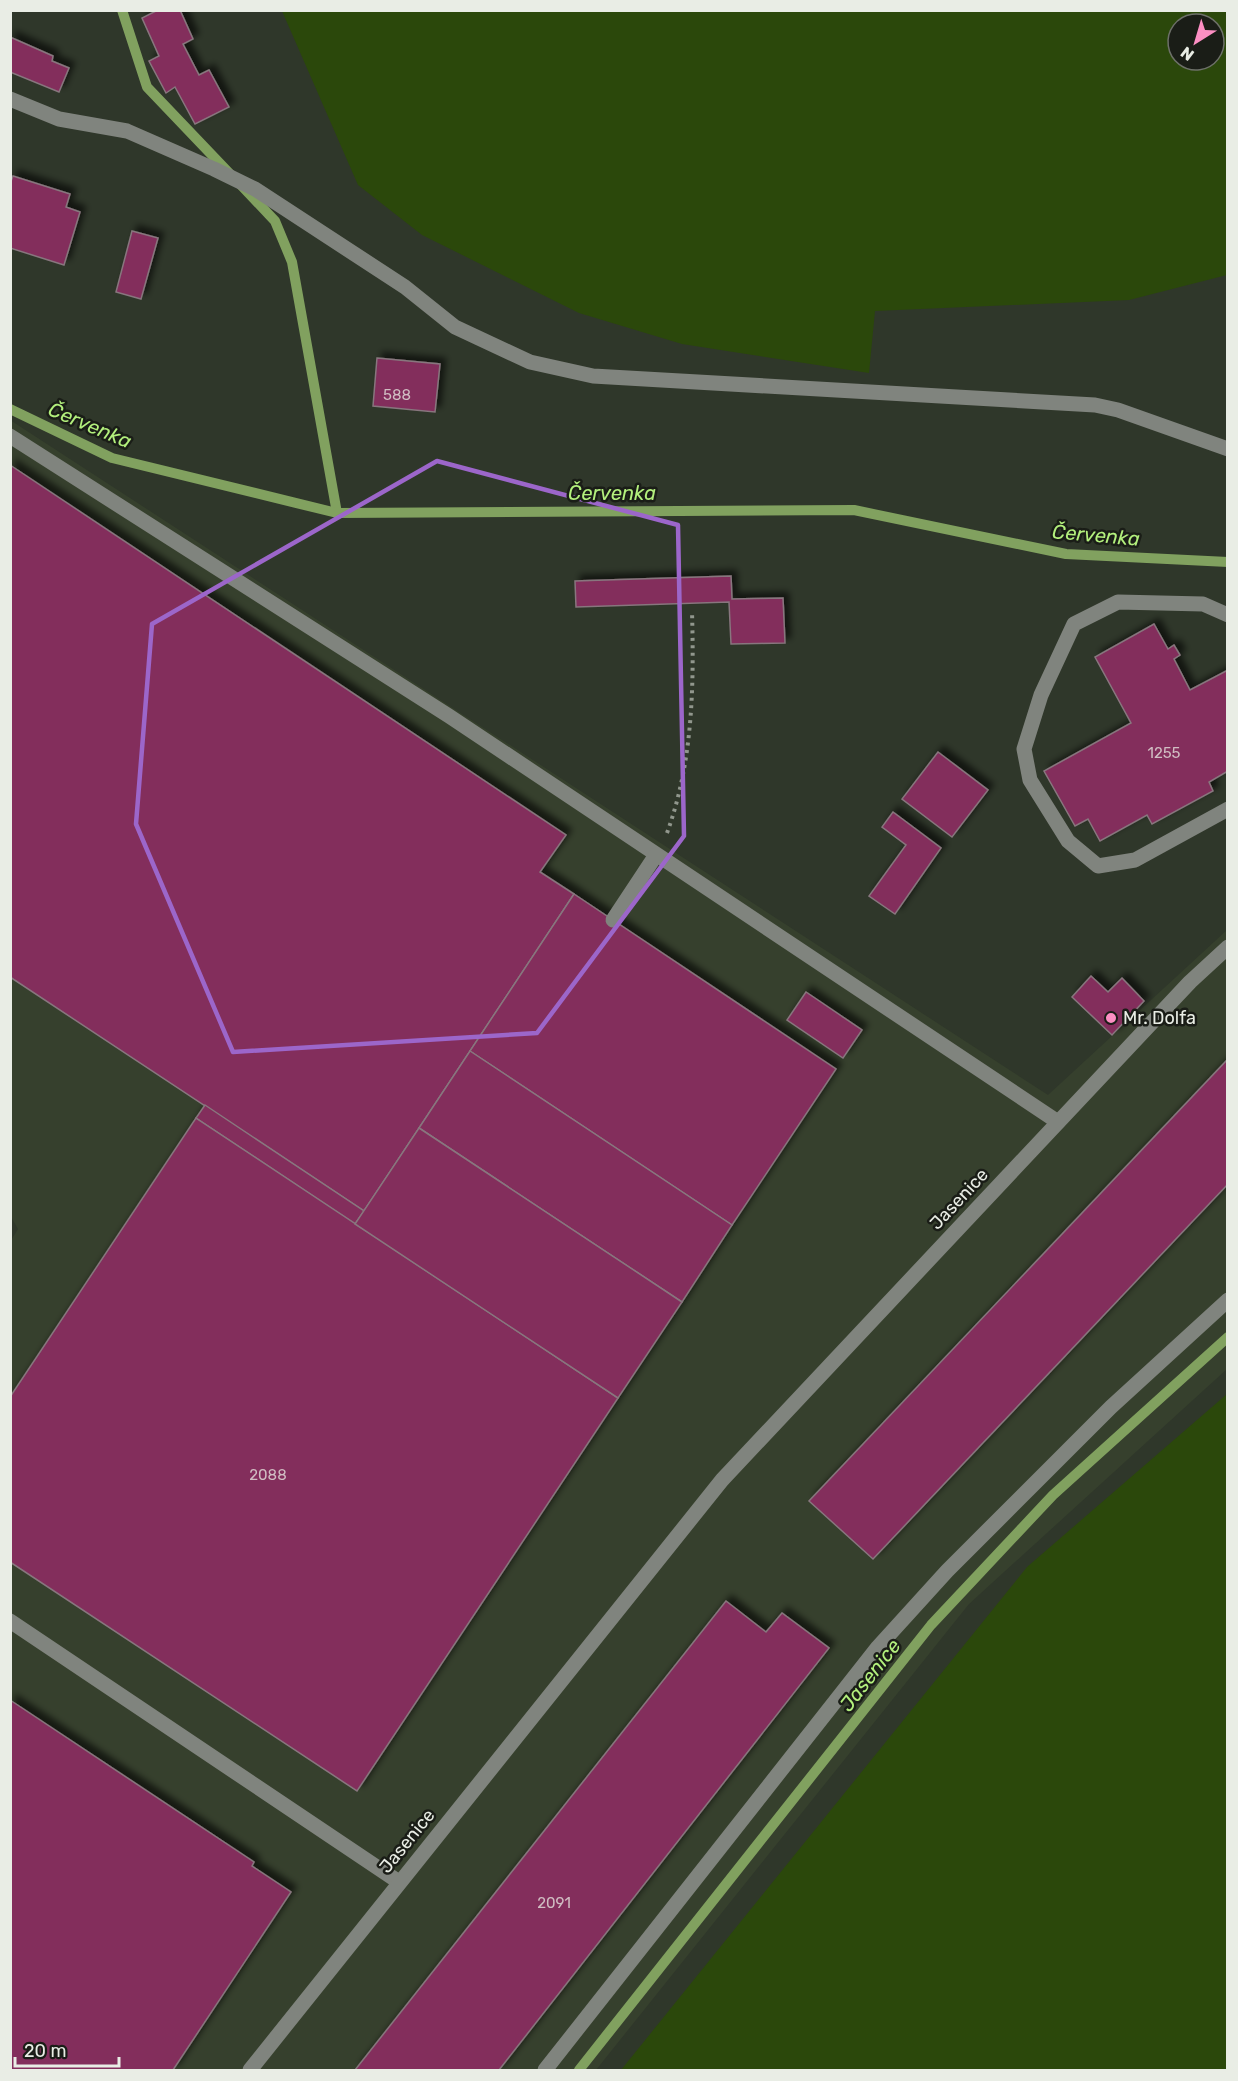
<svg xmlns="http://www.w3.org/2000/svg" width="1238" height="2081" viewBox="0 0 1238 2081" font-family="Rubik,sans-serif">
<defs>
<filter id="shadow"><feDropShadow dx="5.5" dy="-5.5" stdDeviation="3" flood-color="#0009"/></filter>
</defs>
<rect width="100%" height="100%" fill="#2f372a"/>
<!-- built -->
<polygon fill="#36402d" points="10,420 1048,1095 1227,930 1227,1369 969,1604 596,2070 11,2070 10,1242 18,1229 10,1215"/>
<!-- green -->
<g fill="#2b480b" fill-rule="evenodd">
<path d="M282,11H1227V275L1129,300L875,311L869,373L682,344L579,313L422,235L358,185ZM1178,24H1214V60H1178Z"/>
<polygon points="1227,1394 1227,2070 621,2070 1027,1567"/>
</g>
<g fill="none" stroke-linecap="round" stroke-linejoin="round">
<!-- stream -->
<g stroke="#81a15f" stroke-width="10">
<polyline points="122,10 147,87 230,174"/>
<polyline points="241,185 275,221 292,262 337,513"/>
<polyline points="10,409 112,458 337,513 854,510 1066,554 1228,562"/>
<polyline points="579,2070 931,1625 1053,1495 1228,1337"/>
</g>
</g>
<!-- building -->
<g fill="#832d5b" stroke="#88767e" stroke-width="1.5" filter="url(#shadow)">
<polygon points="158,10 180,10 193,39 183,44 199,75 209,70 229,107 195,124 175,87 166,93 149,61 159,56 142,18"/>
<polygon points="10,37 53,56 52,61 69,68 59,92 10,72"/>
<polygon points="13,176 70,194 66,207 80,212 64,265 10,248 10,184"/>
<polygon points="132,231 158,238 141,299 116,292"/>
<polygon points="377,358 440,364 435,412 373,406"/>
<polygon points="10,465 566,835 540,872 574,894 364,1211 10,977"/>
<polygon points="731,576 732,599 783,598 785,643 731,644 729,602 576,607 575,581"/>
<polygon points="1154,624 1168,649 1174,645 1180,655 1174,659 1190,690 1228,670 1228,771 1209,782 1213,791 1152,824 1147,815 1100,841 1088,819 1075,826 1044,771 1131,723 1095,657"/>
<polygon points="938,752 988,790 952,837 902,799"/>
<polygon points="893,812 941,848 895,914 869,896 906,845 882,827"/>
<polygon points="574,894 836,1069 732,1225 470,1051"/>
<polygon points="1091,976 1108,992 1122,978 1144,1001 1112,1035 1072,997"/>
<polygon points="806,992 862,1030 843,1058 787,1020"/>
<polygon points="470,1051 732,1225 682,1302 419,1128"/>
<polygon points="1228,1059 1228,1184 873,1559 809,1501"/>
<polygon points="205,1105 364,1211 355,1224 196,1118"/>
<polygon points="196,1118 618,1398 357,1791 10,1562 10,1397"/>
<polygon points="419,1128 682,1302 618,1398 355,1224"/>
<polygon points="726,1601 766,1632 782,1613 829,1648 499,2070 355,2070"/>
<polygon points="10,1700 254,1862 252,1866 291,1892 173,2070 10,2070"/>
</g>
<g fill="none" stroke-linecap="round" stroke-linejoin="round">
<!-- path -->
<path stroke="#91978d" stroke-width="4" stroke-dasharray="3 4.5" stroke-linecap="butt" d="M667,833C693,761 694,687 692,611"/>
<!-- minor -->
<g stroke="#80847e" stroke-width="15">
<polyline points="10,99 59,119 127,131 214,169 255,189 405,287 455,327 530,362 593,376 1095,405 1118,410 1228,449"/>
<polyline points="10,436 449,716 1058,1122"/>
<polyline points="1228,615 1203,604 1118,602 1074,624 1041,695 1024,749 1030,780 1068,841 1098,866 1135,860 1228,809"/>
<polyline points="613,920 656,855"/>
<polyline points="10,1621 399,1882"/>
<polyline points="250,2070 722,1480 1190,982 1228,947"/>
<polyline points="545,2070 878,1647 947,1571 1111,1407 1228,1300"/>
</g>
</g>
<!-- marked area -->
<path fill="none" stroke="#9c66ca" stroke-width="4.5" stroke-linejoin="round" d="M437,461L678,525L684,836L537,1033L233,1052L136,824L152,624Z"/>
<!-- markers -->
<circle fill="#fc8fc3" stroke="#1a1d17" stroke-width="2" cx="1111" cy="1018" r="6"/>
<g text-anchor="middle" stroke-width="5" stroke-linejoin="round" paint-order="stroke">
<!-- number labels -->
<g font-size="15" fill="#d0bdc2">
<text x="397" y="400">588</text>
<text x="1164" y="758">1255</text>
<text x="268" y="1480">2088</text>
<text x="554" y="1908">2091</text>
</g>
<!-- poi labels -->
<g font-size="18" fill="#e9ede5" stroke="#1a1d17" text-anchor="start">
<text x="1123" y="1024">Mr. Dolfa</text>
</g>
<!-- street labels -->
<g font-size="18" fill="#e9ede5" stroke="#1a1d17">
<text transform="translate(959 1199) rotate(-47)" y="6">Jasenice</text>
<text transform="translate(407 1841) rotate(-51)" y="6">Jasenice</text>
</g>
<!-- water labels -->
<g font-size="20" font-style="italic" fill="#b3f07d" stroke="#1a1d17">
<text transform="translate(90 425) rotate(23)" y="7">Červenka</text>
<text x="612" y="500">Červenka</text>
<text transform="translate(1096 535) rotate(5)" y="7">Červenka</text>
<text transform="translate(870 1675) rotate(-52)" y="7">Jasenice</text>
</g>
</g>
<!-- border -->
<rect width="1238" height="2081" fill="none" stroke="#e9ede5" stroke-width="24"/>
<!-- north arrow -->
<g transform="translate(1196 42) rotate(217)"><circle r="28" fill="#1a1d17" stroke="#6d7069" stroke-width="1.5"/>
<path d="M0-4.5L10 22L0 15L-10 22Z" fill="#fc8fc3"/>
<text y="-9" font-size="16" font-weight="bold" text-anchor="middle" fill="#e9ede5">N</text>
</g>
<!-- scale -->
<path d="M15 2057v9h104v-9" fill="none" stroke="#e9ede5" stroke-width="3"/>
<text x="24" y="2057" font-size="18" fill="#e9ede5" stroke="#1a1d17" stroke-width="4.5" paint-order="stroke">20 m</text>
</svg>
